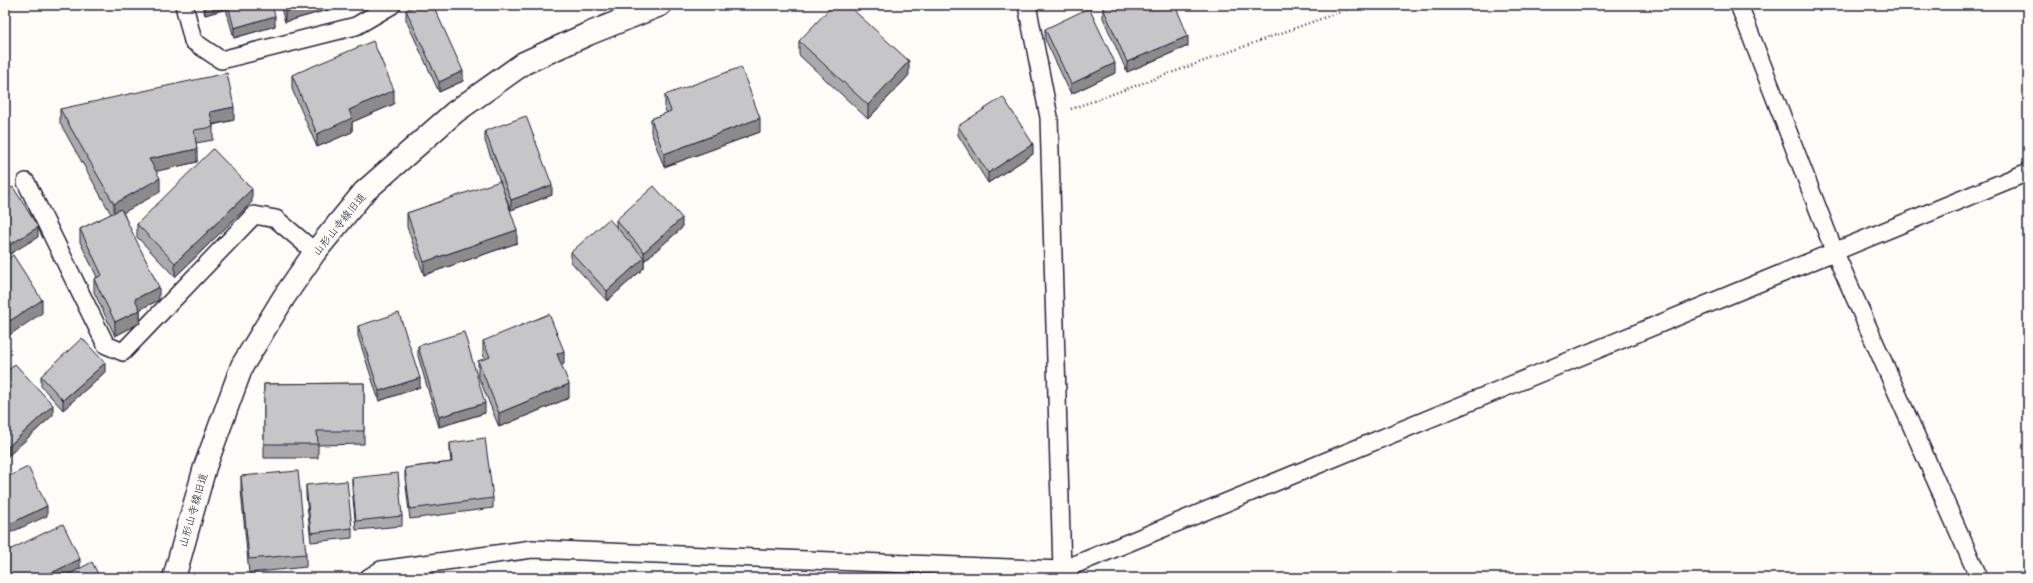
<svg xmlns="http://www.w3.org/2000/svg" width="2033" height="583" viewBox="0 0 2033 583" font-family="Delius,'Klee One',sans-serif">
<rect width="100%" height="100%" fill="#fdfcf7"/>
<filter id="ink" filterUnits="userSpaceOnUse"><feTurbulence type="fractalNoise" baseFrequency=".025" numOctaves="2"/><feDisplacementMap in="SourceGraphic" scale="8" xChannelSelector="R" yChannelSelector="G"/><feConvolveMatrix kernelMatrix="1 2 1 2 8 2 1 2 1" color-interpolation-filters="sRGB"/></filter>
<g filter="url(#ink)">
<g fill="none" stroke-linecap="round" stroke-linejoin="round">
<defs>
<g id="lane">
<polyline points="184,5 193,41 221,60 356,26 392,5"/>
<polyline points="1739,5 1835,253 1979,578"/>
<polyline points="26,182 106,345 123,352 254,215 276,219 315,252"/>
<polyline points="368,578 381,570 532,549 1062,570 1049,117 1027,5"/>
<polyline points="1061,578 1062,570 2028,172"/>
</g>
<polyline id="secondary" points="174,578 205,467 242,366 284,297 315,252 364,192 455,112 524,63 588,34 660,5"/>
</defs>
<!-- lane casing -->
<use href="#lane" stroke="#22223b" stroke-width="20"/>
<!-- secondary casing -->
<use href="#secondary" stroke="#22223b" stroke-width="25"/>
<!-- path -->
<polyline stroke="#22223b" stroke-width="2.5" stroke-dasharray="1 3" stroke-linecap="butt" points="1071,109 1359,5"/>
<!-- lane -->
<use href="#lane" stroke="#fdfcf7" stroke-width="17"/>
<!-- secondary -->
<use href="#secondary" stroke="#fdfcf7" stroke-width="22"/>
</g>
<!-- wall -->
<g fill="#aaaaac" stroke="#22223b">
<polygon points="202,5 272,5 275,26 234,38 226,9 205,15"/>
<polygon points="280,5 334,5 334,8 285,22"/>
<polygon points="1103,8 1188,46 1127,72 1103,18"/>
<polygon points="406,10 463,81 439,92 406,20"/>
<polygon points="1045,29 1115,73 1071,94 1045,39"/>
<polygon points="799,41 909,75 868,119 799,55"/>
<polygon points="292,75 394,104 352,122 352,132 317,147 292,89"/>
<polygon points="665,95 760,132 664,167 651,132 651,119 667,113 665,109"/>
<polygon points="60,109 234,120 213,125 213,140 196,143 197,162 156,171 160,192 123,212 159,300 140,309 140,323 115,336 94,292 94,279 97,277 80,242 80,229 111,214 60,123"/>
<polygon points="958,126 1033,154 988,183 958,135"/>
<polygon points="485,131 552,195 511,210 501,185 517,243 424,275 407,227 407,213 500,182 485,141"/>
<polygon points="252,202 175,277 137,237 137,224"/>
<polygon points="616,220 682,228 644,261 644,268 607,301 571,262 571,252 616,227"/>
<polygon points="358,326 420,387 379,401 358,336"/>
<polygon points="483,341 564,364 561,365 569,398 499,427 478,375 478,361 485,359 483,354"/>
<polygon points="418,346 485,413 439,427 418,356"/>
<polygon points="105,372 63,410 41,386 41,376"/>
<polygon points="5,374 53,415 8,456 5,453"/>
<polygon points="364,383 364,444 318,445 318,458 264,458 264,384"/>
<polygon points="450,443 493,498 493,508 410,519 405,478 405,468 451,462 450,453"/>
<polygon points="241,476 306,554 306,567 249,573 241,490"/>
<polygon points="352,478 402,516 402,526 356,530 352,488"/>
<polygon points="306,485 352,528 352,538 311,542 306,495"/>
</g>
<!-- shaded-wall -->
<g fill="#8b8b8c" stroke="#22223b">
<polygon points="205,5 226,5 226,9 205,15"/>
<polygon points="310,5 334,5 334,8 285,22 285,12"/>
<polygon points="340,5 357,5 340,10"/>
<polygon points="275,16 275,26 234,38 234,28"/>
<polygon points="1188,36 1188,46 1127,72 1127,62"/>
<polygon points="909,61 909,75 868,119 868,105"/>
<polygon points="1115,63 1115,73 1071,94 1071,84"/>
<polygon points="463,71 463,81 439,92 439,82"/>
<polygon points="394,90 394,104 352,122 352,132 317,147 317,134 349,110"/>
<polygon points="234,107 234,120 210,125 210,112"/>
<polygon points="760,118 760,132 664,167 664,154"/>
<polygon points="1033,144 1033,154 988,183 988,173"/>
<polygon points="197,149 197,162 149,173 149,159"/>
<polygon points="160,178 160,192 114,218 114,204"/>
<polygon points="552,185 552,195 511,210 511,200"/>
<polygon points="252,189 252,202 175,277 175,263"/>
<polygon points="682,218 682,228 644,261 644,252"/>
<polygon points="38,227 38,237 5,257 5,248"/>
<polygon points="517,230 517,243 424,275 424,262"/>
<polygon points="644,258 644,268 607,301 607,291"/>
<polygon points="159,287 159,300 135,312 135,299"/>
<polygon points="42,300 42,313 5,338 5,324"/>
<polygon points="140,310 140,323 115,336 115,322"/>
<polygon points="564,351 564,364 557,368 557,354"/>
<polygon points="105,363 105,372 63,410 63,400"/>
<polygon points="420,378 420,387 379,401 379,391"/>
<polygon points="569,384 569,398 499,427 499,413"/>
<polygon points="485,403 485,413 439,427 439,417"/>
<polygon points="53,405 53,415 8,456 8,447"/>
<polygon points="47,506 47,516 5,535 5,526"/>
<polygon points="80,559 80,569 61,578 41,578"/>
</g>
<!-- building -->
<g fill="#c6c6c8" stroke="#22223b">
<polygon points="228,5 272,5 275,16 234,28"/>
<polygon points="283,5 310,5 285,12"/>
<polygon points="418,5 433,5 463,71 439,82 406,10"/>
<polygon points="833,5 848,5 909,61 868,105 799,41"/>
<polygon points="1110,5 1175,5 1188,36 1127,62 1103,8"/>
<polygon points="1089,8 1115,63 1071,84 1045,29"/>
<polygon points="373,41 394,90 349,110 352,118 317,134 292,75"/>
<polygon points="741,67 760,118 664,154 651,119 671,111 665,95"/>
<polygon points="227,73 234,107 210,112 213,127 194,130 197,149 149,159 160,178 114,204 60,109"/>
<polygon points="1003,97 1033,144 988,173 958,126"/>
<polygon points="526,116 552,185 511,200 485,131"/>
<polygon points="213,149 252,189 175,263 137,224"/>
<polygon points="500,181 517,230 424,262 407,213"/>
<polygon points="654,186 682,218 644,252 616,220"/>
<polygon points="13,187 38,227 5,248 5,192"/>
<polygon points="121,209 159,287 135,299 140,310 115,322 94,279 102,275 80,229"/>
<polygon points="609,219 644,258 607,291 571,252"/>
<polygon points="13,255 42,300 5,324 5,261"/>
<polygon points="399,313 420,378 379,391 358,326"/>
<polygon points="549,314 564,351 557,354 569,384 499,413 478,361 490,357 483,341"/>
<polygon points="464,332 485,403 439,417 418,346"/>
<polygon points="82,338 105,363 63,400 41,376"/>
<polygon points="15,364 53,405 8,447 5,443 5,374"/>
<polygon points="364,383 364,431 317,431 318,444 264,444 264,384"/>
<polygon points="485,438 493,498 410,509 405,468 452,462 450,443"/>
<polygon points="28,467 47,506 5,526 5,478"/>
<polygon points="298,471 306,554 249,559 241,476"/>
<polygon points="398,473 402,516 356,521 352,478"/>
<polygon points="347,481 352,528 311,533 306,485"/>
<polygon points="63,524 80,559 41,578 5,578 5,552"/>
<polygon points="92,562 100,578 62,578"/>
</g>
</g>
<g text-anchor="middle" stroke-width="3" stroke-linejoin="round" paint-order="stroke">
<!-- street labels -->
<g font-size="11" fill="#22223b" stroke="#fdfcf7">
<text transform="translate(339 224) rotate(-51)" y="4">山形山寺線旧道</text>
<text transform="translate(193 510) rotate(-74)" y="4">山形山寺線旧道</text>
</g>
</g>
<!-- margin -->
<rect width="2033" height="583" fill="none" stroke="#fdfcf7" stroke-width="20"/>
<rect x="10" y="10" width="2013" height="563" fill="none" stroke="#22223b" stroke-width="1.5" filter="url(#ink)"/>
</svg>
